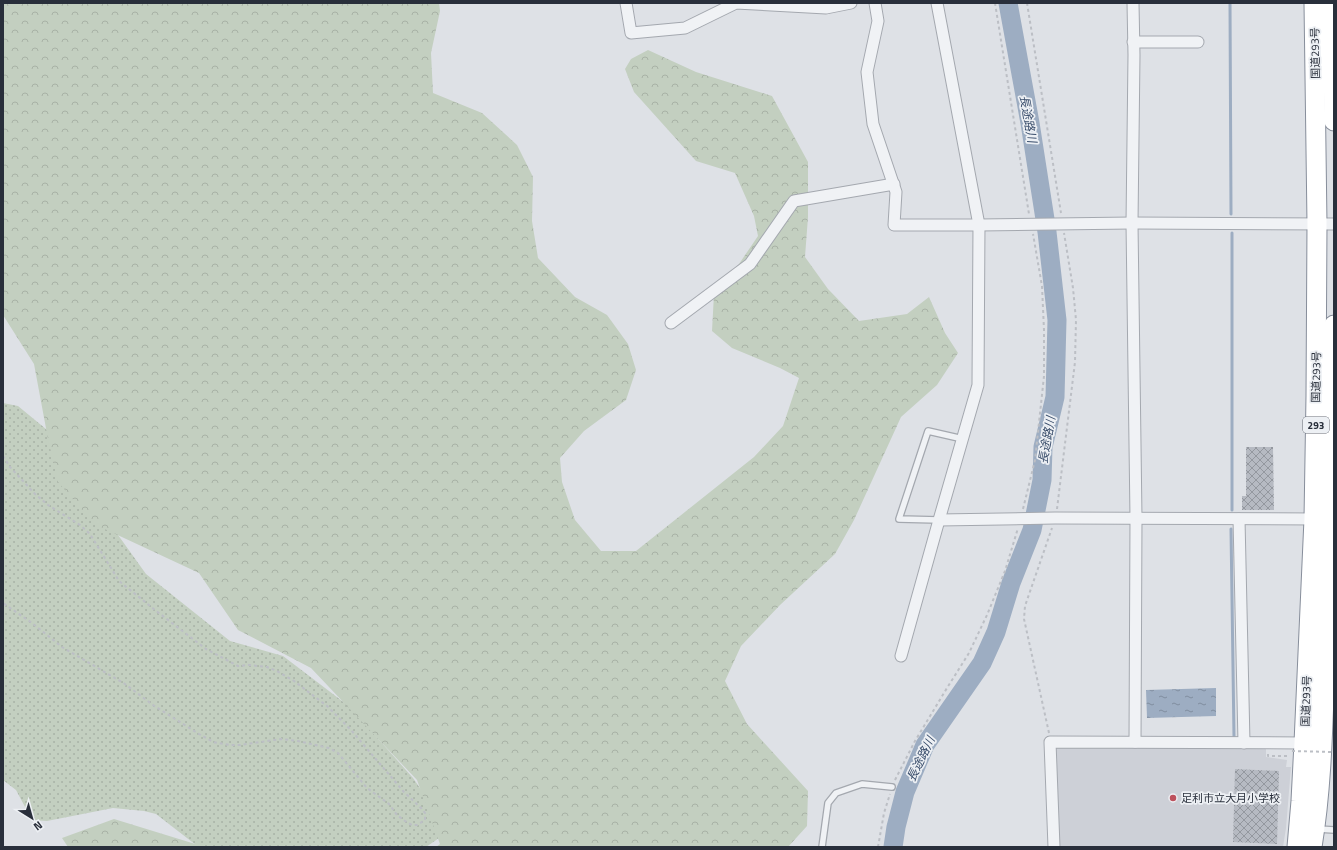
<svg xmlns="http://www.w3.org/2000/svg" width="1337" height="850" viewBox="0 0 1337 850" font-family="'Titillium Web','Noto Sans JP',sans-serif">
<defs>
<pattern id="grass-dots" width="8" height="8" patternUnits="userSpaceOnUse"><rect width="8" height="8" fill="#c3cfc0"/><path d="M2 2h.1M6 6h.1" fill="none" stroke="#a8b2a6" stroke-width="1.8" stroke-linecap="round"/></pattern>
<pattern id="forest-crowns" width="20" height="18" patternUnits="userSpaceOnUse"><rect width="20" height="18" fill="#c3cfc0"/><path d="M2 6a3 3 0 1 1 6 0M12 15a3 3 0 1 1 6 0" fill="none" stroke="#a8b2a6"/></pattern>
<pattern id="water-ripples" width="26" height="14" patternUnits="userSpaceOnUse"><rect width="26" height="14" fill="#9dadc2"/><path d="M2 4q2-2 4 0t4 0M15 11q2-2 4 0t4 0" fill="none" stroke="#808d9f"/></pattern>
<pattern id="building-cross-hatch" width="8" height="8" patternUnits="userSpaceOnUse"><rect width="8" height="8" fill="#b6bac2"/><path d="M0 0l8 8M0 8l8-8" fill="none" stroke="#94989f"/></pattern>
</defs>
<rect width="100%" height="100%" fill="#dee1e6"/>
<!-- built -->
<polygon fill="#cdd0d7" points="1056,747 1266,749 1266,757 1287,760 1286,767 1291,767 1286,828 1283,847 1058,847"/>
<!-- grass -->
<polygon fill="url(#grass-dots)" points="3,403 18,406 52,434 103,514 146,574 230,641 283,656 350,707 413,778 438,814 442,836 426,847 201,847 196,845 156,814 144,811 113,808 47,821 32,820 16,790 3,780"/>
<!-- forest -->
<g fill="url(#forest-crowns)">
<polygon points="3,3 439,3 440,11 431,53 433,93 482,113 517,145 533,177 532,221 538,258 575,297 607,315 628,344 636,370 626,400 584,431 560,458 562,482 575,520 601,551 636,551 754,457 783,426 799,378 780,368 732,348 712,331 714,294 739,264 758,236 754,216 735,173 696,161 634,92 625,69 631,59 648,50 696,72 772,96 808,162 808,217 805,257 828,289 859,321 907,314 929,297 945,333 958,353 937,385 901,417 854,520 835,554 780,605 741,646 725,681 747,724 808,791 807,826 788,847 436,847 440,844 417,780 311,668 238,630 199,573 94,524 58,482 48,439 34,364 3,315"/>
<polygon points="114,819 205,847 68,847 62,838"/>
</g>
<!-- water -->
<polygon fill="url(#water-ripples)" points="1216,688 1216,716 1147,718 1146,690"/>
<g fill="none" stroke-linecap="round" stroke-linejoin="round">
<!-- stream -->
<g stroke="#9dadc2" stroke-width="3">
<polyline points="1230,3 1231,214"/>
<polyline points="1232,233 1232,510"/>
<polyline points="1231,529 1234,737"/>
</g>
<!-- river -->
<polyline stroke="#9dadc2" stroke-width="19" points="893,847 896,827 905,792 925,745 982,663 996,632 1011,583 1032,530 1042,480 1043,447 1055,397 1057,320 1047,232 1030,123 1008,3"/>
</g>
<!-- building -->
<g fill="url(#building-cross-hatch)">
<polygon points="1246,447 1273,447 1274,510 1242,510 1242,496 1246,496"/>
<polygon points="1235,769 1279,771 1277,844 1233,842"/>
</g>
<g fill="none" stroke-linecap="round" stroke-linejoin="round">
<defs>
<g id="service">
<polyline points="939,520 899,519 928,431 963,439"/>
<polyline points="1318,829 1334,830"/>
<polyline points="822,847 828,803 836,793 862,784 892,787"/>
</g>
<g id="minor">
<polyline points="626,3 631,33 685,28 736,3 826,8 851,3"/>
<polyline points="875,3 878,21 867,72 873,124 896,192 894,225 979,225 1132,223 1334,224"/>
<polyline points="1133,3 1134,55 1132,223 1136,518 1135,742"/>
<polyline points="1133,42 1198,42"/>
<polyline points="671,323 750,264 794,201 894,184"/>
<polyline points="1239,519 1244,743"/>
<polyline points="939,520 1055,518 1318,519"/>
<polyline points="901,656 939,520 978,385 979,225 937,3"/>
<polyline points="1054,847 1050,742 1304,743"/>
</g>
<g id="trunk">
<polyline points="1332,3 1334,121"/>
<polyline points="1297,847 1301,801 1304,743 1314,519 1316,396 1317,224 1314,3"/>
<path d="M1312,847C1323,780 1323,710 1326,642C1330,537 1333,431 1334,325"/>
</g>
</defs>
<!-- service casing -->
<use href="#service" stroke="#a4a8af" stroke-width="8"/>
<!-- minor casing -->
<use href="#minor" stroke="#a4a8af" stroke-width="13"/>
<!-- trunk casing -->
<use href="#trunk" stroke="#878e9b" stroke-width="21"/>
<!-- path -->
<g stroke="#bcbfc5" stroke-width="2" stroke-dasharray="3 3" stroke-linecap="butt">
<polyline points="995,3 1029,214"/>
<polyline points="1027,3 1061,213"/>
<polyline points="3,456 10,467 35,494 48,505 80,525 90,534 119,581 155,610 206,649 238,666 249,665 267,667 277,671 294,681 327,706 351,730 404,792 421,808 425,813 425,820 417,825 412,825 405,821 397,815 389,804 367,788 338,753 329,748 298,741 281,739 240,745 230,745 213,742 199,734 153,705 125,684 62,647 32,623 3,603"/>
<polyline points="1023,509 1035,460 1044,376 1044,330 1042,286 1033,234"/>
<polyline points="1057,509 1075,362 1076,320 1073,288 1064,233"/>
<polyline points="1049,733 1024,619 1025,606 1052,528"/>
<polyline points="1268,754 1268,756 1289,756"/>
<polyline points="895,780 915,741 947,688 969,653 987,615 1005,571 1018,528"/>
<polyline points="878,847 884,813 890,794"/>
</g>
<!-- service -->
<use href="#service" stroke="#f0f2f5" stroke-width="5.5"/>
<!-- minor -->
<use href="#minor" stroke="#f0f2f5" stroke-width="11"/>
<!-- trunk -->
<use href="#trunk" stroke="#fff" stroke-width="19"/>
<!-- path-bridge -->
<polyline stroke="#bcbfc5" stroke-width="2" stroke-dasharray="3 3" stroke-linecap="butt" points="1292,751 1332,752"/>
</g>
<!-- markers -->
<circle fill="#bd515d" stroke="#edf0f4" stroke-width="1.5" cx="1173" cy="798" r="4"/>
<g text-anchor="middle" stroke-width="3.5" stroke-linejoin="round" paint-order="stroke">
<!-- shield labels -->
<rect fill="#edf0f4" stroke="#646972" stroke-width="1" x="1303" y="417" width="26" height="16" rx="3"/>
<g font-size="10" font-weight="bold" fill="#292f3b">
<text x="1316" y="429">293</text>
</g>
<!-- street labels -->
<g font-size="11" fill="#292f3b" stroke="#edf0f4">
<text transform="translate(1315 53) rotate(-91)" y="4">国道293号</text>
<text transform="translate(1316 377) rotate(-89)" y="4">国道293号</text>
<text transform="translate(1306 701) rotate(-88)" y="4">国道293号</text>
</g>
<!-- poi labels -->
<g font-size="11" fill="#292f3b" stroke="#edf0f4" text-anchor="start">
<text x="1181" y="802">足利市立大月小学校</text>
</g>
<!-- water labels -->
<g font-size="12" font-style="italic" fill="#384c6a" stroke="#edf0f4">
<text transform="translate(1028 119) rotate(80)" y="4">長途路川</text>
<text transform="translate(1047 440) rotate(-80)" y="4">長途路川</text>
<text transform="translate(921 759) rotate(-64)" y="4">長途路川</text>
</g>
</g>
<!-- border -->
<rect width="1337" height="850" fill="none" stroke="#292f3b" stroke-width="8"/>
<!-- north arrow -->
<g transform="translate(32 818) rotate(143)" stroke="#edf0f4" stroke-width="3" paint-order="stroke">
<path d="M0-3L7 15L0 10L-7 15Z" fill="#292f3b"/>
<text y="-6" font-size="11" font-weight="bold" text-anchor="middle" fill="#292f3b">N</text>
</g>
</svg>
